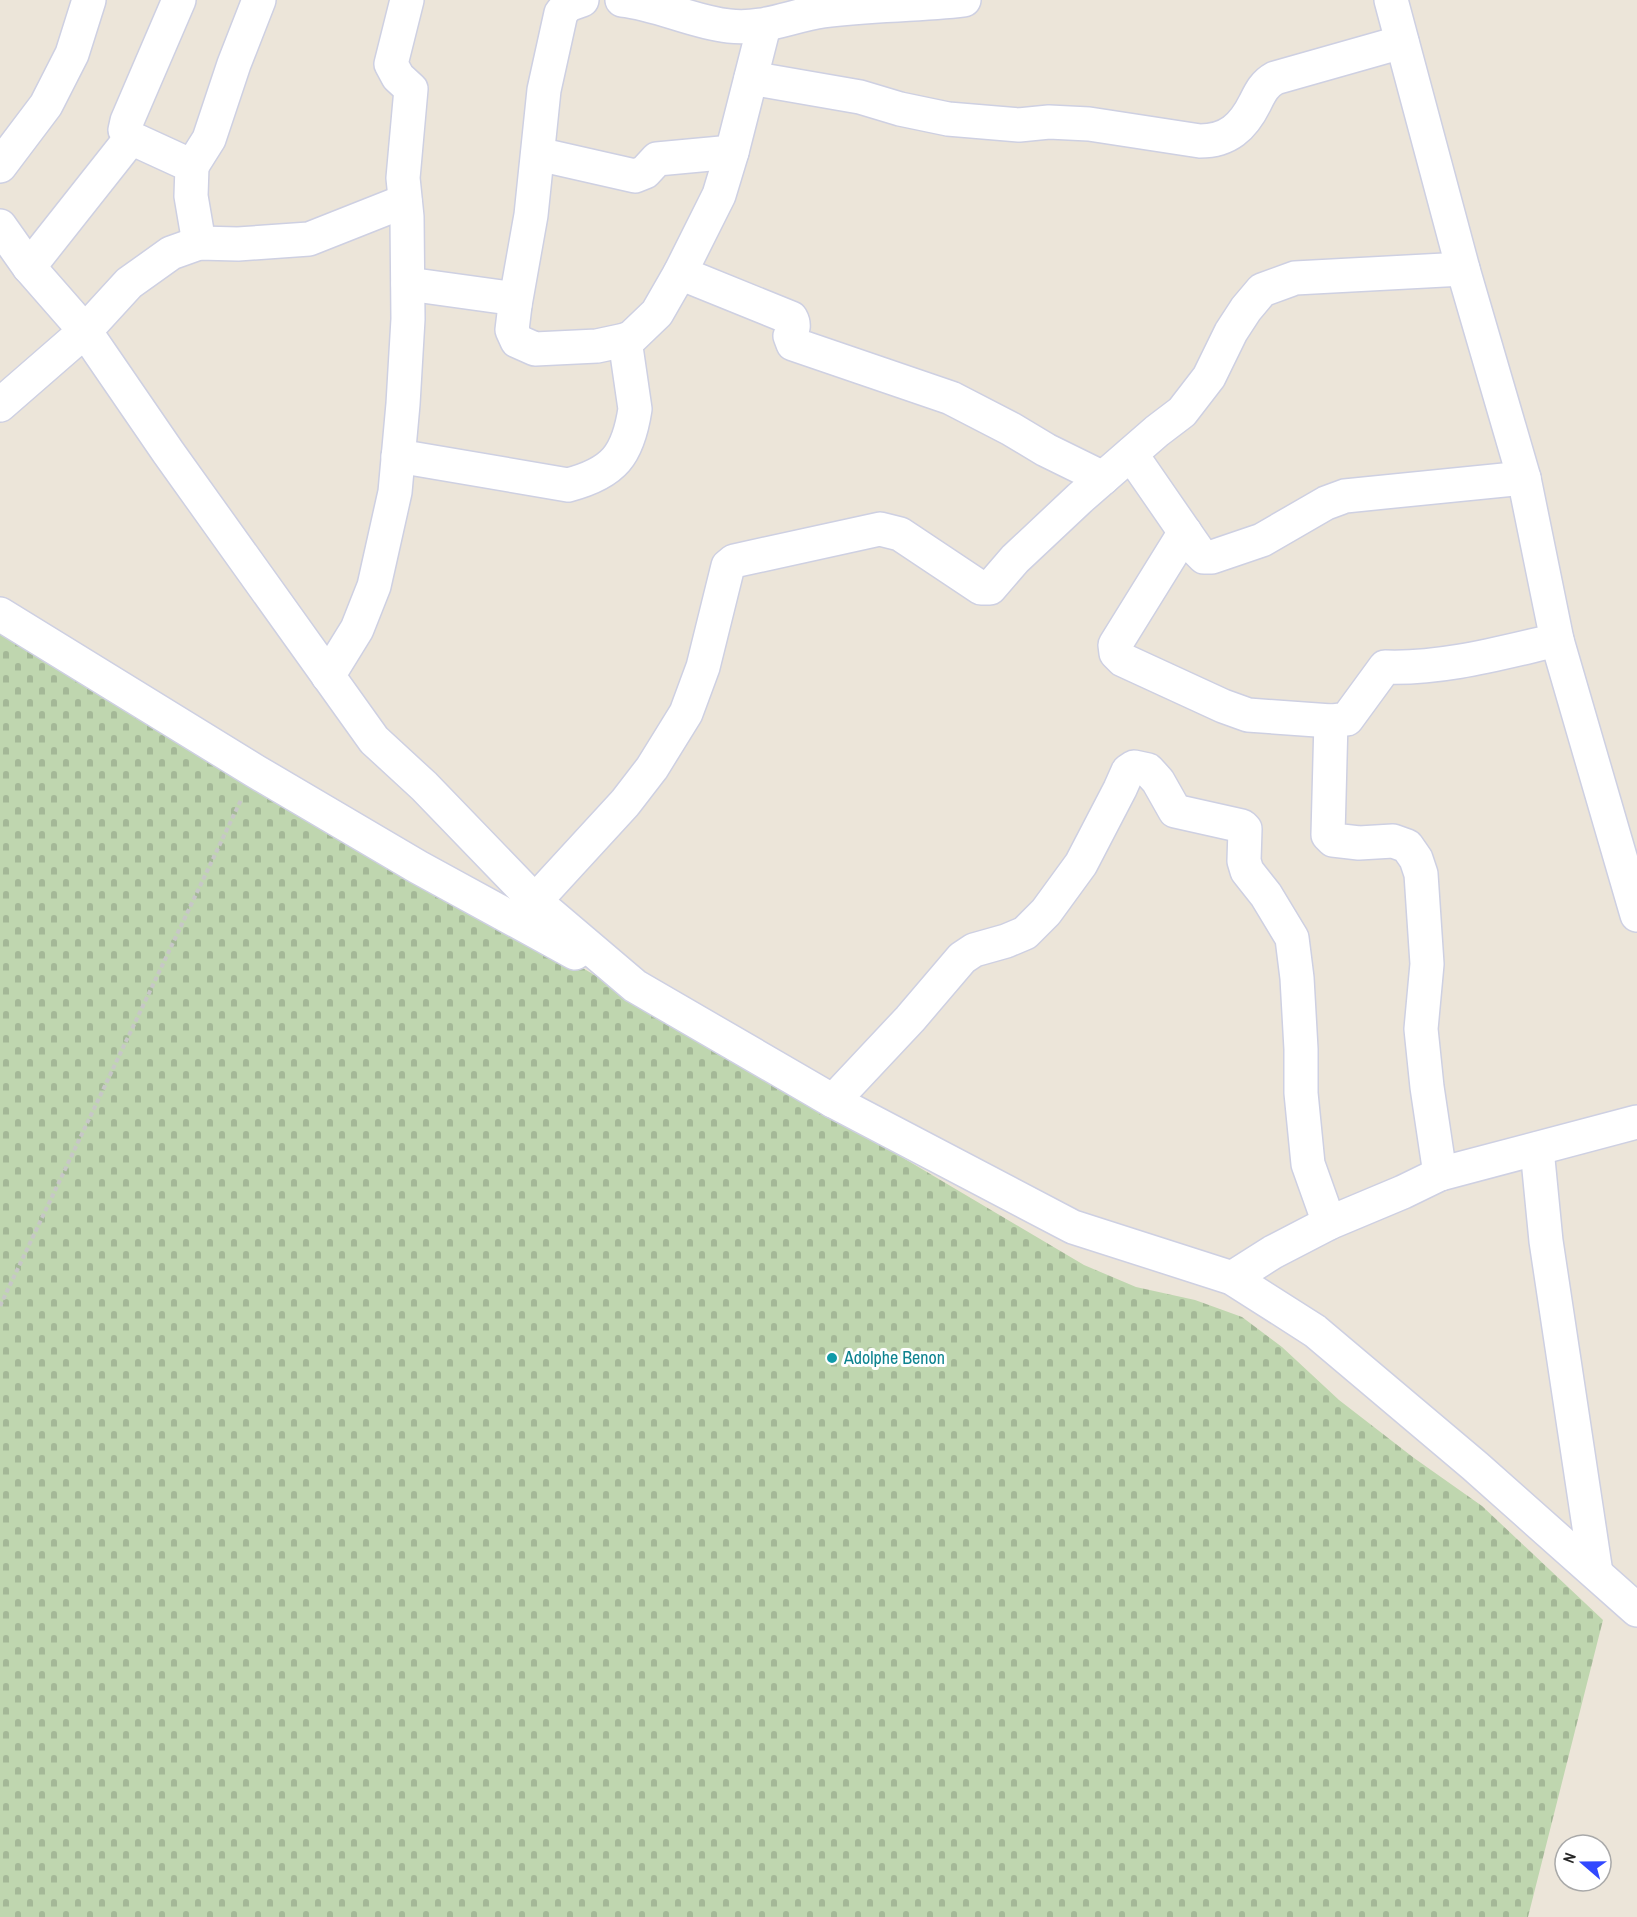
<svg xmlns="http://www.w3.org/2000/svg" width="1637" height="1917" viewBox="0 0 1637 1917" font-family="'Archivo Narrow',sans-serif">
<defs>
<pattern id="cemetery-stones" width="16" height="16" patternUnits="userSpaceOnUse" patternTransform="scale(1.5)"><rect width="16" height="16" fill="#bfd6af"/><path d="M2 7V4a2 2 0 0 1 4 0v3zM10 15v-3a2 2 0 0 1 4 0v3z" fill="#a4b897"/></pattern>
</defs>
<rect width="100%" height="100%" fill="#ece5d9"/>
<!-- cemetery -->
<polygon fill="url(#cemetery-stones)" points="0,623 1084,1265 1136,1287 1195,1300 1242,1317 1282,1347 1339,1400 1414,1458 1482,1506 1603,1620 1528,1917 0,1917"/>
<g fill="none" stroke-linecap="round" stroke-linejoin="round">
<defs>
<g id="minor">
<polyline points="179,0 127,121 125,130 131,138 192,166 191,196 199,243"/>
<path d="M622,0C659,4 692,22 729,26C763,30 790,16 823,11C870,4 917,6 964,0"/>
<polyline points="1391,0 1463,269 1524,478 1557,640 1637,915"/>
<path d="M751,78L860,97L900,109L948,119L1019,125L1049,122L1089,124L1200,141C1228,141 1243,127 1255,103C1260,93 1264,84 1275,78L1402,42"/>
<polyline points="538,154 635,176 645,172 657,159 732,152"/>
<polyline points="0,166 46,105 72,54 89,0"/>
<polyline points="192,166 209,139 234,64 259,0"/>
<polyline points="0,226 29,267 85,331 168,452 374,740 424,786 535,901 635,986 833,1101 1073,1227 1232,1278 1315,1331 1475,1466 1637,1610"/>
<polyline points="29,267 131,138"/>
<path d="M680,273L791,318C795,325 793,329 790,336L793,344L951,398L1011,429L1046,450L1103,478"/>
<polyline points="408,284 509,298 515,305 512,330 517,341 535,349 597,346 625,340 632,337 657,313 680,273 719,195 732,152 764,26"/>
<polyline points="515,305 531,215 544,90 561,13 568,5 582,0"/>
<polyline points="0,405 85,331 129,283 171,253 199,243 238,244 309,239 405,201"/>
<polyline points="1131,454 1198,551 1204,557 1212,557 1262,540 1326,503 1345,496 1524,478"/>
<path d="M398,456L568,485C614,473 628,455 635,409L625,340"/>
<path d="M1185,532L1115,645L1116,653L1123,660L1223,706L1248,715L1331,721L1347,719L1385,667C1444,669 1500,653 1557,640"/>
<polyline points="0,614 255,771 418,867 575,953"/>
<polyline points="328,676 357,629 374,586 395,492 403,404 408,319 407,217 403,178 411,89 398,77 391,64 407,0"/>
<polyline points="1331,721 1328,835 1333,840 1359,843 1393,841 1407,846 1416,859 1421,874 1427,964 1421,1029 1427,1087 1440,1174"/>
<polyline points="535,901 625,803 652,768 686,713 703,667 728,566 734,561 880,529 900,534 981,588 990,588 1015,559 1080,498 1157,431 1182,412 1209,377 1231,332 1246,309 1262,290 1295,278 1463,269"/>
<polyline points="833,1101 910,1019 962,958 974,950 1006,941 1025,933 1046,912 1081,864 1120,789 1128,771 1134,767 1148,770 1158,781 1175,811 1242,826 1245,829 1244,861 1247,871 1266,895 1292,938 1297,978 1301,1049 1301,1093 1308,1164 1329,1223"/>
<polyline points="1537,1149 1546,1241 1596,1573"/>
<polyline points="1232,1278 1273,1252 1329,1223 1403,1192 1440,1174 1637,1122"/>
</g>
</defs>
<!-- minor casing -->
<use href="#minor" stroke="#ced0e2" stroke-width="36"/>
<!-- path -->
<polyline stroke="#c7c7c7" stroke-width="4" stroke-dasharray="4.5 3" stroke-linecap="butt" points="0,1306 241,800"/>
<!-- minor -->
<use href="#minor" stroke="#fff" stroke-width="33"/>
</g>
<!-- markers -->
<circle fill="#0f9aa8" stroke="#fff" stroke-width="2" cx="832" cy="1358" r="6"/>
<g text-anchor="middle" stroke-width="6" stroke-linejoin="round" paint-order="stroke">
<!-- culture labels -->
<g font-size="18" fill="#0d838f" stroke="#fff" text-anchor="start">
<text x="844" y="1364">Adolphe Benon</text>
</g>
</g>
<!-- north arrow -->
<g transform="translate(1583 1863) rotate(290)"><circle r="28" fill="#ffffff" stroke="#a9a9a9" stroke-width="1.5"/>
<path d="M0-4.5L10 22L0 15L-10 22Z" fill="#3248ff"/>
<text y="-9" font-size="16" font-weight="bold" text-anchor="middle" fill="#282828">N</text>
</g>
</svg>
